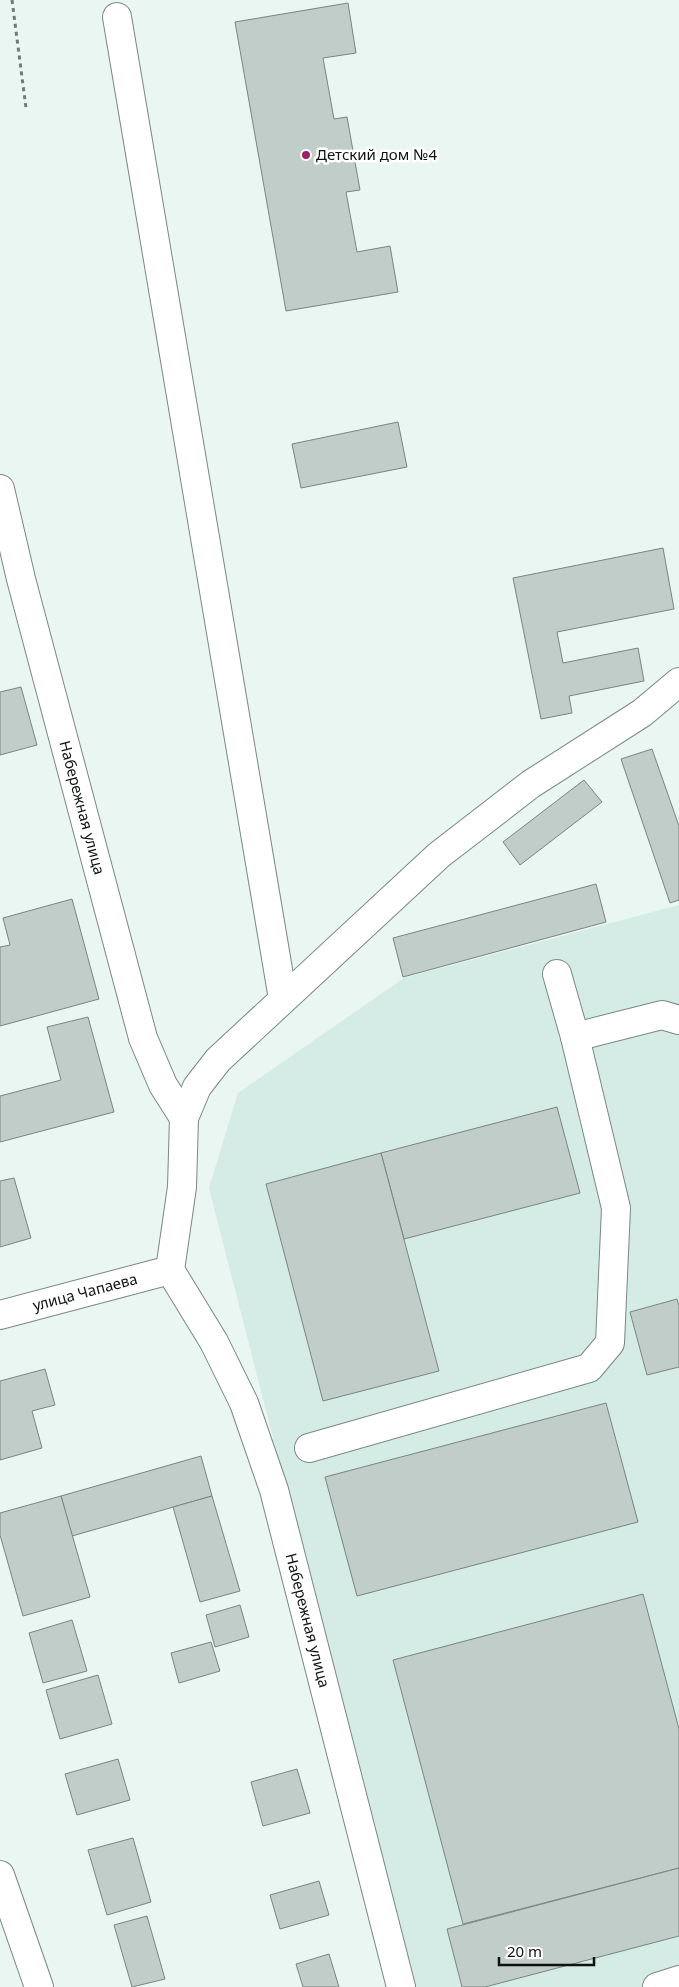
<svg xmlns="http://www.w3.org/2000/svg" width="679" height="1987" viewBox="0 0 679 1987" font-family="'Noto Sans',sans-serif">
<rect width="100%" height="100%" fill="#e9f6f2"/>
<!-- built -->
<polygon fill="#d5ebe5" points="679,905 679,1987 414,1987 209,1188 238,1093 404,978"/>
<!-- building -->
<g fill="#c0cdc9" stroke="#798581">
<polygon points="348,3 356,53 323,58 334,119 347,117 360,190 346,192 357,252 390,246 398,292 286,311 235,22"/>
<polygon points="398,422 407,467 301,488 292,444"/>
<polygon points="663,548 674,609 557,632 563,663 638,648 644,681 569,696 572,713 541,719 513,578"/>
<polygon points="21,687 37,745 0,755 0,692"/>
<polygon points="652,749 679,826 679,900 670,903 621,759"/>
<polygon points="584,780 602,802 520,865 503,842"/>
<polygon points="596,884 606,922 403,977 393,938"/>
<polygon points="72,899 99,999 0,1026 0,947 10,945 3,918"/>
<polygon points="88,1017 114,1112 0,1142 0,1096 61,1080 47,1027"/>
<polygon points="557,1107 580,1193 404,1239 381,1153"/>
<polygon points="381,1153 439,1371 323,1401 266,1184"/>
<polygon points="14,1178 31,1238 0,1247 0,1181"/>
<polygon points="677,1299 679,1306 679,1367 647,1375 630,1312"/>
<polygon points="45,1369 55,1405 32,1411 42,1448 0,1460 0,1381"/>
<polygon points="606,1403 638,1522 357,1596 325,1477"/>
<polygon points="201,1456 212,1496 72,1536 61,1496"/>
<polygon points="61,1496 90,1597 23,1616 0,1535 0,1513"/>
<polygon points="212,1496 240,1591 200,1602 173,1507"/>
<polygon points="643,1594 679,1729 679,1868 463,1924 393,1660"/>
<polygon points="240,1605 249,1637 215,1647 206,1615"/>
<polygon points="72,1620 87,1671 43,1683 29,1633"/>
<polygon points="211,1642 220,1671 179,1683 171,1653"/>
<polygon points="98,1675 112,1724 60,1739 46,1690"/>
<polygon points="118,1759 130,1800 77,1815 65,1774"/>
<polygon points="297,1769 310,1813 263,1826 251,1782"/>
<polygon points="133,1838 151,1902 107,1915 88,1850"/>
<polygon points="679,1868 679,1936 485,1987 462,1987 447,1929"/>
<polygon points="319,1881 329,1915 280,1929 270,1895"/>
<polygon points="147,1916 165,1979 132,1987 114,1925"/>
<polygon points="329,1954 339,1987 303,1987 296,1964"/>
</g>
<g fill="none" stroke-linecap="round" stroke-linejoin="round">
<defs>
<g id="minor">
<polyline points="117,17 283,999"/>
<path id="s1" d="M0,489L21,579L143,1038L163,1085L184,1118"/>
<polyline points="575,1037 662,1015 679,1020"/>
<polyline points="170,1270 182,1187 184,1118 197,1087 218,1060 439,855 531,784 642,713 679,682"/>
<path id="s2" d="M170,1270L214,1342L244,1403L274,1490L401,1987"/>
<path id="s3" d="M0,1315L170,1270"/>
<polyline points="309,1448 589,1368 610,1343 616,1208 575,1037 557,974"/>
<polyline points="0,1875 39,1987"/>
<polyline points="657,1987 679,1980"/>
</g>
</defs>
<!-- minor casing -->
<use href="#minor" stroke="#7b8783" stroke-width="30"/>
<!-- path -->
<polyline stroke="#727b78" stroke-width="3" stroke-dasharray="4 4" stroke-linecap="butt" points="12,0 26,108"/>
<!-- minor -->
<use href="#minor" stroke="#fff" stroke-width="28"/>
</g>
<!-- markers -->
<circle fill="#a11c6b" stroke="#fff" stroke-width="2" cx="306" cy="155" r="5"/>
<g text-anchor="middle" stroke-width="5" stroke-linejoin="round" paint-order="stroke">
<!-- poi labels -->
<g font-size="15" fill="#0e1211" stroke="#fff" text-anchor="start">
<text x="316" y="160">Детский дом №4</text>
</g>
<!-- street labels -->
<g font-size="15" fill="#0e1211" stroke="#fff">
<text dy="5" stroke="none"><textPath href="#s1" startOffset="329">Набережная улица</textPath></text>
<text dy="5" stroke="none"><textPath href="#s3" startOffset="88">улица Чапаева</textPath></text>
<text dy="5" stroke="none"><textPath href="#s2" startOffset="379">Набережная улица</textPath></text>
</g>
</g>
<!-- scale -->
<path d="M499 1957v8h95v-8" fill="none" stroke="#0e1211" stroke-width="2.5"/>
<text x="507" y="1957" font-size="15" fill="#0e1211" stroke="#ffffff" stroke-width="4" paint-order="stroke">20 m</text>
</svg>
